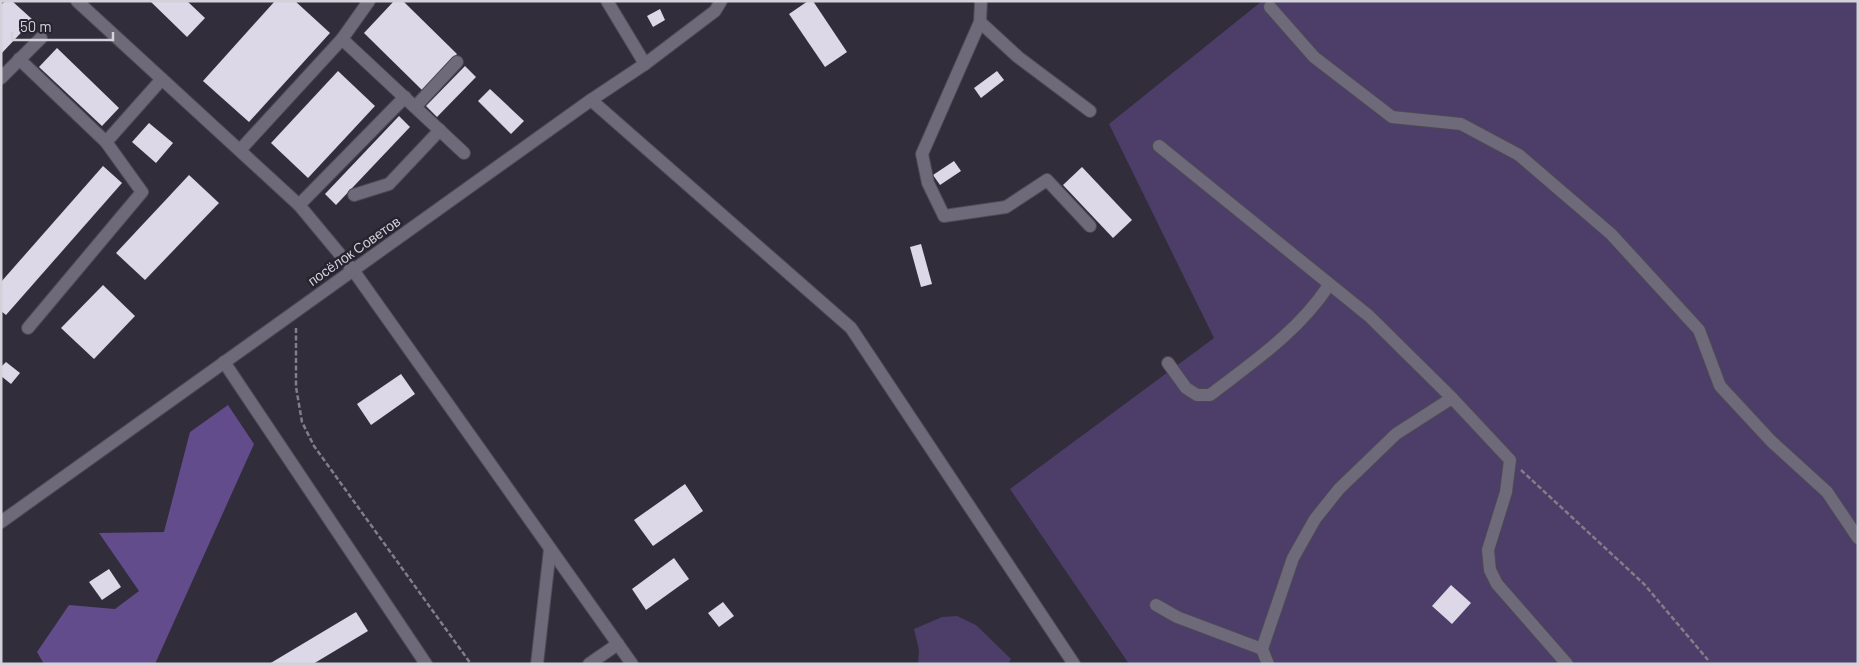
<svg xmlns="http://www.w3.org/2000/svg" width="1859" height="665" viewBox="0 0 1859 665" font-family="Barlow,sans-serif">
<rect width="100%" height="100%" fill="#312d3a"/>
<!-- green -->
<g fill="#4c3e68">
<polygon points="1262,1 1858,1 1858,664 1129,664 1010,489 1214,338 1109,124"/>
<polygon points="957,616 976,625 1011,659 1008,664 918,664 919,650 914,629 942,617"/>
</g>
<!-- forest -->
<polygon fill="#624c8c" points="228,405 254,444 155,664 44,664 37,652 69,605 115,609 139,591 99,533 164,532 190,432"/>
<!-- building -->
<g fill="#dcd8e8">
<polygon points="5,1 12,1 33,20 1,54 1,5"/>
<polygon points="150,1 187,1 205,18 187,37"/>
<polygon points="275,1 295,1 330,33 249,122 203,81"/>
<polygon points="394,1 403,1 457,54 422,90 364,33"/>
<polygon points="808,1 813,1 847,52 825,67 789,14"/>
<polygon points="660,9 665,20 653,27 647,16"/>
<polygon points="57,48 119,108 102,126 39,67"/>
<polygon points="465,66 476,77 437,117 426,106"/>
<polygon points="338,71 375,106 308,178 271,143"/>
<polygon points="997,71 1004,80 981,98 974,88"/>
<polygon points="490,89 524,121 511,134 478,101"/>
<polygon points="399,116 410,127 336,205 325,194"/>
<polygon points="149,123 173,143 156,163 132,142"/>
<polygon points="954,161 961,171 940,185 933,175"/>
<polygon points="103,166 122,183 6,315 1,311 1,282"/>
<polygon points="1082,167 1132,220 1113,238 1063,185"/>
<polygon points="189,175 219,203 145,280 116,253"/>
<polygon points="921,244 932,284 921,287 910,247"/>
<polygon points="103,285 135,316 94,359 61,328"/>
<polygon points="6,362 20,373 11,384 1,376 1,367"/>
<polygon points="401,374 415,394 371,425 357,404"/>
<polygon points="685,484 703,511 653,546 634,520"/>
<polygon points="674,558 689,579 646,610 632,589"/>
<polygon points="109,569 121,587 102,600 89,582"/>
<polygon points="1451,585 1471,603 1452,624 1432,606"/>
<polygon points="723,602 734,616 719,627 708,613"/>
<polygon points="356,612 368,631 313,664 269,664"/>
</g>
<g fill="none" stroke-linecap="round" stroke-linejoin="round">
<defs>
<g id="minor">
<polyline points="77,1 299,205 353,270 632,664"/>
<polyline points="607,1 645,64"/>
<polyline points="981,1 980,22 922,154 928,183 944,216 1006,207 1047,180 1090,226"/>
<polyline points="1270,7 1314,57 1392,117 1461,124 1519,155 1611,234 1699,330 1720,386 1771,441 1827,492 1858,538"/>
<polyline points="980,22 1018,57 1090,111"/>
<polyline points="342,39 464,153"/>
<polyline points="19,59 106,142 162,79"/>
<polyline points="1,78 41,38"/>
<polyline points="591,100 851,328 1074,664"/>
<polyline points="415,107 457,62"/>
<polyline points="1159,146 1369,316 1452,398 1510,460 1506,492 1488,550 1490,570 1497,584 1567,664"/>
<polyline points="240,150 342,39 369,1"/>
<polyline points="354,195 389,184 440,130"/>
<polyline points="299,205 405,97"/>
<polyline points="28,328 142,192 106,142"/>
<polyline points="224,362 426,664"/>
<path d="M1168,363L1186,388L1197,395H1210C1253,362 1299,331 1329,285"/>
<polyline points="1,522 591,100 645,64 715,11 721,1"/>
<polyline points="1156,605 1177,617 1262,649 1268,664"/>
<polyline points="1262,649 1293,558 1315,519 1339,489 1396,434 1452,398"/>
<polyline points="537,664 550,549"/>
<polyline points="589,664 618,644"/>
</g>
</defs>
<!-- minor casing -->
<use href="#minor" stroke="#4d4a55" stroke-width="14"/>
<!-- path -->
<g stroke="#817e89" stroke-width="2.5" stroke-dasharray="5 2.5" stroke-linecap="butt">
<polyline points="296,328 296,387 302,422 314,446 471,664"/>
<polyline points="1521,470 1644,584 1708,660"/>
</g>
<!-- minor -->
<use href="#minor" stroke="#6e6a79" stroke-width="12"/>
</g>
<g text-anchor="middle" stroke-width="5" stroke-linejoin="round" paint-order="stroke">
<!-- street labels -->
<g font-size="14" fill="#d3d1d9" stroke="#272330">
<text transform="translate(354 251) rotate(-35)" y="5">посёлок Советов</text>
</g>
</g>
<!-- border -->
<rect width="1859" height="665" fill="none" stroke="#d3d1d9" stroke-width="5"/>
<!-- scale -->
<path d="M12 32v8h101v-8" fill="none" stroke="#d3d1d9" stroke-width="2.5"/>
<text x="20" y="32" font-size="15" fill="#d3d1d9" stroke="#272330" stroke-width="4" paint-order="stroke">50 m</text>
</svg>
